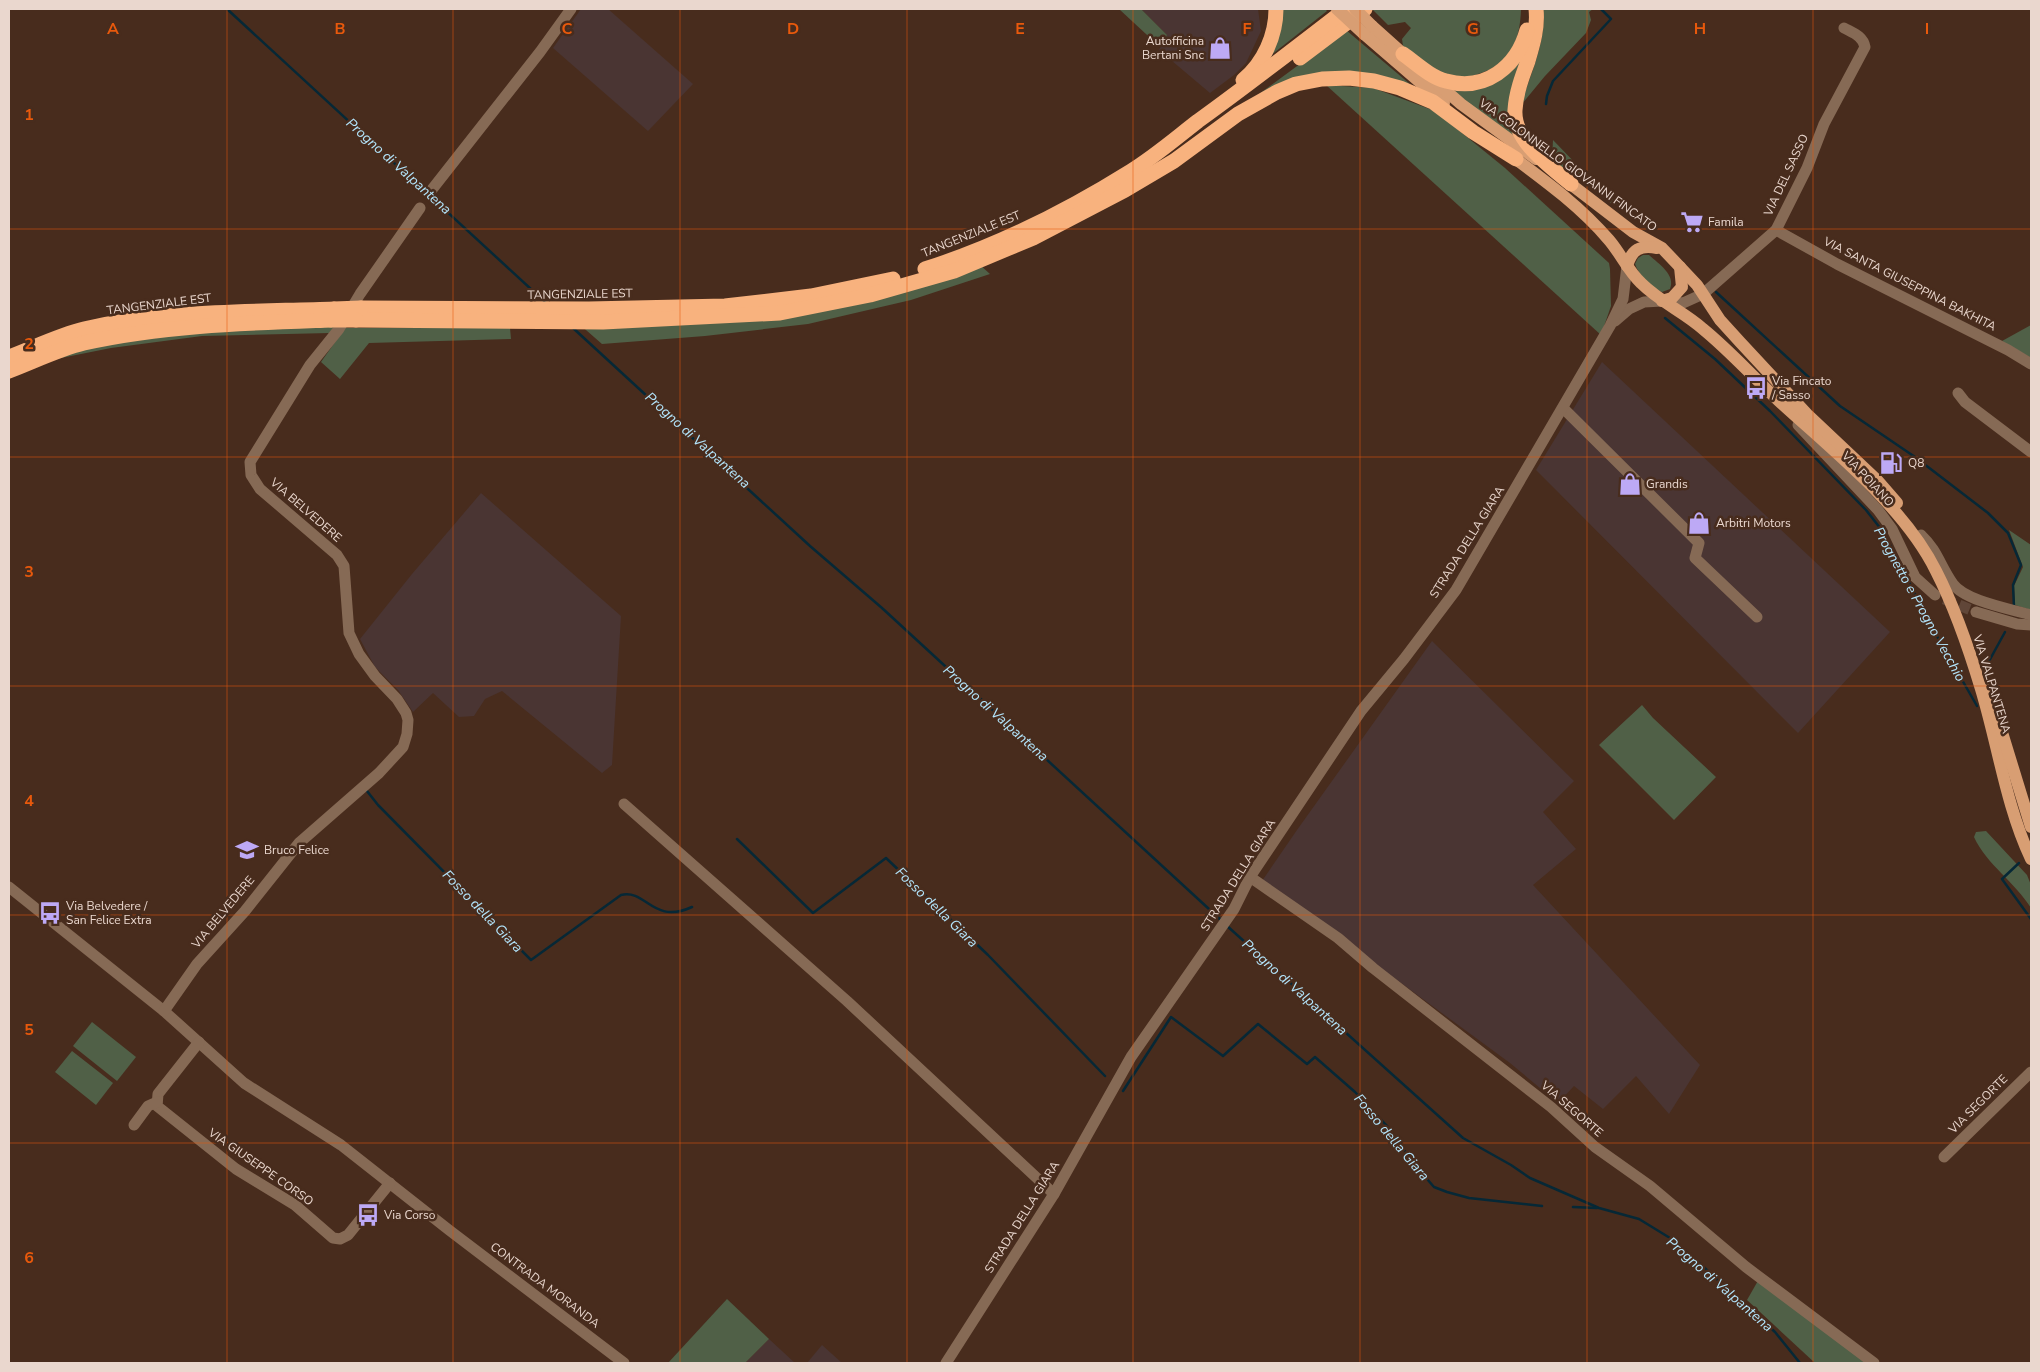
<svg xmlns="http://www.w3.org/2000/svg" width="2040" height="1372" viewBox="0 0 2040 1372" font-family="'Nunito Sans',sans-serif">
<rect width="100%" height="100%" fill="#482c1d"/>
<!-- industrial -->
<g fill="#4a3533">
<polygon points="581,9 608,9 693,84 648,131 553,48"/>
<polygon points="1141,9 1258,9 1261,31 1246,63 1234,75 1210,93 1159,50 1167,35"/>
<polygon points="1602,362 1890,632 1798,733 1536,470"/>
<polygon points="481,493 621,616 612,765 602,773 502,691 485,699 474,716 459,717 433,693 413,712 398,690 375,667 360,639 412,574"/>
<polygon points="1432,641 1574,781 1543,812 1576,849 1533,885 1700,1065 1669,1114 1636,1076 1603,1109 1574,1086 1558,1103 1510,1063 1262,881 1297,830"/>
<polygon points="769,1339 795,1363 745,1363"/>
<polygon points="822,1345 842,1363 807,1363"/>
</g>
<!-- green -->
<g fill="#506047">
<polygon points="1119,9 1141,9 1167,35 1160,47"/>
<polygon points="1278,9 1325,9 1327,11 1261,63"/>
<path d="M1372,9H1521C1520,41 1511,64 1478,74C1471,77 1459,80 1452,77C1433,70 1418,59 1403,46L1402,39L1411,28L1405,22L1388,25Z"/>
<path d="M1543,9H1593L1589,12L1591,20L1586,33L1545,76L1521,105C1530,75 1547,40 1543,9Z"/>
<polygon points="1346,30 1417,90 1369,74 1259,94"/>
<polygon points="1519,60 1521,61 1517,140 1449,89"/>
<polygon points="1326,85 1373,88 1435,111 1505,168 1609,263 1610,269 1611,306 1601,335"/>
<polygon points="1553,140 1607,196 1618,201 1616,205 1613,205 1580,178 1567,173 1552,159"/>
<path d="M1643,255H1649C1659,264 1676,275 1670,289L1662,292C1651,288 1639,275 1635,264L1638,258Z"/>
<polygon points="979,264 990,274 911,300 808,324 705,336 602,344 578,323 691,322"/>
<polygon points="337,323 330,333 202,336 111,348 51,360 120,336"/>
<polygon points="2031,325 2031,358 2002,341"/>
<polygon points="345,328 510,328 511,339 369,343 340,379 321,362"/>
<polygon points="2009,530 2031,545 2031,610 2015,605 2014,586 2023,567"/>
<polygon points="1642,705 1653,718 1716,777 1674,820 1599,745"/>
<path d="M1986,831L2027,875L2031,885V908C2015,882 1987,865 1974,837L1976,832Z"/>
<polygon points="92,1022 136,1057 117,1081 73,1046"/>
<polygon points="72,1051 113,1083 96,1105 55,1072"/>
<polygon points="1759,1279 1872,1363 1815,1363 1747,1300"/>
<polygon points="727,1299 769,1339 745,1363 668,1363"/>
</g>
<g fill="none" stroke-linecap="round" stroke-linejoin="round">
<!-- stream -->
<g stroke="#062836" stroke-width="2.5">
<polyline points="227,9 545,302"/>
<polyline points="1546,104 1547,96 1553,81 1611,19 1601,9"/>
<polyline points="1716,292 1840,406 1915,457 1988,513 2008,533 2021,565 2013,585 2014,607"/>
<polyline points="1665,318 1715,359 1770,411 1866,510 1884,533 1930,624 1977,706"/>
<polyline points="573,328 810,546 882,608 1222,921"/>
<polyline points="1988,663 2005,632"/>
<path d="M367,791L378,805L531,960L621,895C647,889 652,925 692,907"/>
<polyline points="737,839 813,913 886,858 988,955 1105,1076"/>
<polyline points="2019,863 2002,879 2031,919"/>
<polyline points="1226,925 1463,1138 1511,1165 1530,1178 1599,1208 1639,1219 1670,1238 1697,1261 1775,1332 1800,1363"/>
<polyline points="1123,1091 1171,1017 1223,1056 1258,1024 1307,1064 1315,1057 1355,1092 1388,1127 1413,1163 1434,1187 1447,1192 1469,1198 1542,1206"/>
<polyline points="1573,1207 1597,1208"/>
</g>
<!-- minor-tunnel -->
<polyline stroke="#604638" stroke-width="11" stroke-dasharray="11 5.5" stroke-linecap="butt" points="1944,599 1976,612"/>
<!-- minor -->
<g stroke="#866a55" stroke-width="11">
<polyline points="430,192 540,52 571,9"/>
<polyline points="1776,230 1837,264 2008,350 2031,364"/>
<path d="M1615,321L1629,309L1644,302L1662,301L1683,303L1703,294L1776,230L1807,168L1824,124L1865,47C1863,36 1853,33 1844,28"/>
<polyline points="1958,393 1965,402 2031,452"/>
<polyline points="1563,408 1699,543 1695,558 1757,617"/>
<polyline points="1798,425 1878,510 1892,529 1915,577 1935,595"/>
<path d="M1921,535C1938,551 1940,566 1953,584C1965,601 2011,609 2031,615"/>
<polyline points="1976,612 2017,624 2031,625"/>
<polyline points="624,804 847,1001 1054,1194"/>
<polyline points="1250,877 1338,938 1373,968 1551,1107 1595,1147 1650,1186 1746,1267 1874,1363"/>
<polyline points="9,887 164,1011 244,1083 341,1145 449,1230 624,1363"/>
<polyline points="164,1011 197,964 245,911 299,843 379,773 403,747 407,734 408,720 406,713 397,699 375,676 359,654 349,633 344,566 337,555 260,489 251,475 250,462 310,365 339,329 360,294 420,208"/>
<polyline points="199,1042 158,1094 157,1106 236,1169 295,1205 333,1238 340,1239 348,1235 390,1183"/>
<polyline points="134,1125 148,1106 157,1102"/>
<polyline points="1944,1157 2031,1072"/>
<polyline points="946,1363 1054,1194 1131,1057 1234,909 1250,877 1361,711 1404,659 1456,590 1610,326 1623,299 1627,266"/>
</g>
<!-- major -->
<g stroke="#d89e73" stroke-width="12">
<polyline points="1372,26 1410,60"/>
<polyline points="1364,34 1444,103"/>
<polyline points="1429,76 1461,104 1536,159"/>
<path d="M1509,154C1544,180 1580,206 1609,240C1621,254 1628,271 1641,283C1660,302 1684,312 1703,329C1730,351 1753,377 1779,401C1831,449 1904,506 1936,571C1955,608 1969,649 1981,689C1998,745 2006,806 2031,859"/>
<polyline points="1564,179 1633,232 1662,248 1697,285 1720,320 1740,342 1807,414 1877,480 1897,503"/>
<path d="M1627,266C1632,249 1640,245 1657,248"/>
<polyline points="1662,301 1672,298 1682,287 1680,267"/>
<polyline points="1989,690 2031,827"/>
</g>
<!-- highway -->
<g stroke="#f8b27e" stroke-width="15">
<path d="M1536,9C1538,27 1533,44 1528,61C1522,77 1516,93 1515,110C1513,141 1550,166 1571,184"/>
<path d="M1403,54C1416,63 1430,77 1446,81C1485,92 1517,67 1527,30"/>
<polyline points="1300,58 1365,9"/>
<path d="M1243,80C1264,63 1276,35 1276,9"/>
<path d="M925,269C997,246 1067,211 1131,171C1154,157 1176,138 1198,121C1248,85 1297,47 1346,9"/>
<polyline points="361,308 589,309 725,306 811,296 893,279"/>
<polyline points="356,320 603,322 700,317 780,313 870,295 954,271 1033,238 1125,190 1174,161 1238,114 1277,92 1296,84 1322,79 1349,78 1374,81 1400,88 1433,102 1473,132 1516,159"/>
<path d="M9,357C33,348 59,335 84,329C166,310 251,312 334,309"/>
<path d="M9,371C33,362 59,349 84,343C165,325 249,323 331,320"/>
</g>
<!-- major-bridge -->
<g stroke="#d89e73" stroke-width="12">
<polyline points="1337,9 1364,34"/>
<polyline points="1355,9 1372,26"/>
</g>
<!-- highway-bridge -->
<g stroke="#f8b27e" stroke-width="15">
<polyline points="334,309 361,308"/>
<polyline points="331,320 356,320"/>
</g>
</g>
<!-- grid -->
<path fill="none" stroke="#e8590c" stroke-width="1" stroke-opacity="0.55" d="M227,9V1363M453,9V1363M680,9V1363M907,9V1363M1133,9V1363M1360,9V1363M1587,9V1363M1813,9V1363M9,229H2031M9,457H2031M9,686H2031M9,915H2031M9,1143H2031"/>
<!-- icons -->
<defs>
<symbol id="shop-bare" viewBox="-9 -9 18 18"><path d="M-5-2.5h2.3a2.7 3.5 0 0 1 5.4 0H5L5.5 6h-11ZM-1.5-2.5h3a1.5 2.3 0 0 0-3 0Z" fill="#bda9f5" stroke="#482c1d" stroke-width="2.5" paint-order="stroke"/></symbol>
<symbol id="supermarket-bare" viewBox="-9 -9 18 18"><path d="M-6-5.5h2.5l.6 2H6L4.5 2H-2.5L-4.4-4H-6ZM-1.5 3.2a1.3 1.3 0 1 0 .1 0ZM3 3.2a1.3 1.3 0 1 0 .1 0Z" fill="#bda9f5" stroke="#482c1d" stroke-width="2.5" paint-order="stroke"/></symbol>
<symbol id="bus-bare" viewBox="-9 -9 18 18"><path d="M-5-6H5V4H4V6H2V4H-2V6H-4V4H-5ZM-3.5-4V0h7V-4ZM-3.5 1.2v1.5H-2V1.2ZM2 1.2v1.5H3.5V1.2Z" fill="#bda9f5" stroke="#482c1d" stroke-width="2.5" paint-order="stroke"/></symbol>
<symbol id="fuel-bare" viewBox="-9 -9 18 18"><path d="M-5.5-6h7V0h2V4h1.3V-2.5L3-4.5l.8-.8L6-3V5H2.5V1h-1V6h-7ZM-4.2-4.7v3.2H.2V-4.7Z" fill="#bda9f5" stroke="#482c1d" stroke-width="2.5" paint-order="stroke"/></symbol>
<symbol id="school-bare" viewBox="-9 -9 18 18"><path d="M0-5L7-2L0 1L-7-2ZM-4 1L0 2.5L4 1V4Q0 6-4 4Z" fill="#bda9f5" stroke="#482c1d" stroke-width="2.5" paint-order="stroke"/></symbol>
</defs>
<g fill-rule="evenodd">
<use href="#shop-bare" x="1204" y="32" width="32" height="32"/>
<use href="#supermarket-bare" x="1676" y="206" width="32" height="32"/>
<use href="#bus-bare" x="1740" y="372" width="32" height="32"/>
<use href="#fuel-bare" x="1875" y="447" width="32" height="32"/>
<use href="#shop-bare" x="1614" y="468" width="32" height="32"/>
<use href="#shop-bare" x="1683" y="507" width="32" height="32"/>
<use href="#school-bare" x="231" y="834" width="32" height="32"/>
<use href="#bus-bare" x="34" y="897" width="32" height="32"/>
<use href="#bus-bare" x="352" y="1199" width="32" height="32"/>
</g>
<g text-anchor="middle" stroke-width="5" stroke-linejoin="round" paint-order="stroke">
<!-- poi labels -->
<g font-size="12" fill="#ead7ce" stroke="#482c1d" text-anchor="start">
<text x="1204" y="45" text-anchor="end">Autofficina<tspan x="1204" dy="14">Bertani Snc</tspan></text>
<text x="1708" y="226">Famila</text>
<text x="1772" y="385">Via Fincato<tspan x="1772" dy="14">/ Sasso</tspan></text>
<text x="1908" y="467">Q8</text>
<text x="1646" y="488">Grandis</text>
<text x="1716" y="527">Arbitri Motors</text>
<text x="264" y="854">Bruco Felice</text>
<text x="66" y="910">Via Belvedere /<tspan x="66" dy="14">San Felice Extra</tspan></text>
<text x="384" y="1219">Via Corso</text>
</g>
<!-- street labels -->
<g font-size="12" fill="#ead7ce" stroke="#482c1d">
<text transform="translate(1568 165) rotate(36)" y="4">VIA COLONNELLO GIOVANNI FINCATO</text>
<text transform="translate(1786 175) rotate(-65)" y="4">VIA DEL SASSO</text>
<text transform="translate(971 234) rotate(-22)" y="4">TANGENZIALE EST</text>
<text transform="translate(1910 284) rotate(27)" y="4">VIA SANTA GIUSEPPINA BAKHITA</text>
<text transform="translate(580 294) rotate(-1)" y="4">TANGENZIALE EST</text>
<text transform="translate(159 304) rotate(-7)" y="4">TANGENZIALE EST</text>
<text transform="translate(1868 479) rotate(47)" y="4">VIA POIANO</text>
<text transform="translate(306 510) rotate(41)" y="4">VIA BELVEDERE</text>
<text transform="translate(1467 542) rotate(-58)" y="4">STRADA DELLA GIARA</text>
<text transform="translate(1992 684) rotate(73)" y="4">VIA VALPANTENA</text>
<text transform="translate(1238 875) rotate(-58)" y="4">STRADA DELLA GIARA</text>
<text transform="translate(223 912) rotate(-50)" y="4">VIA BELVEDERE</text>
<text transform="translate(1978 1104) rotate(-45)" y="4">VIA SEGORTE</text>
<text transform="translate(1572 1109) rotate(41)" y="4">VIA SEGORTE</text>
<text transform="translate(261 1167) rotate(35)" y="4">VIA GIUSEPPE CORSO</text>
<text transform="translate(1022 1217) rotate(-58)" y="4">STRADA DELLA GIARA</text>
<text transform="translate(545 1285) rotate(37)" y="4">CONTRADA MORANDA</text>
</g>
<!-- water labels -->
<g font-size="14" font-style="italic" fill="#b3e5fc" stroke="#482c1d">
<text transform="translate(399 166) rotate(42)" y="5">Progno di Valpantena</text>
<text transform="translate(698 440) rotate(42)" y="5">Progno di Valpantena</text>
<text transform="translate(1920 604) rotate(61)" y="5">Prognetto e Progno Vecchio</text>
<text transform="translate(996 713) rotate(42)" y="5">Progno di Valpantena</text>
<text transform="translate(937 907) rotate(44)" y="5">Fosso della Giara</text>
<text transform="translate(483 911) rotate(46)" y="5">Fosso della Giara</text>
<text transform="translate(1295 987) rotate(42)" y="5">Progno di Valpantena</text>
<text transform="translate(1392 1137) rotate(50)" y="5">Fosso della Giara</text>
<text transform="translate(1720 1284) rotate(41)" y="5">Progno di Valpantena</text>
</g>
</g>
<g font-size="16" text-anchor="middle" font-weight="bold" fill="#e8590c" stroke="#482c1d" stroke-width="5" stroke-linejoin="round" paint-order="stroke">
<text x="113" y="34">A</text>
<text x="340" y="34">B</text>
<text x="567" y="34">C</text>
<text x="793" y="34">D</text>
<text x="1020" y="34">E</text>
<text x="1247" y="34">F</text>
<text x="1473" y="34">G</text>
<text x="1700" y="34">H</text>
<text x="1927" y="34">I</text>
<text x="29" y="120">1</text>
<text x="29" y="349">2</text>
<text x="29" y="577">3</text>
<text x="29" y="806">4</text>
<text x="29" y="1035">5</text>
<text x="29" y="1263">6</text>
</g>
<!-- border -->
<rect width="2040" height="1372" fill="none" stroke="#ead7ce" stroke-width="20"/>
</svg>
